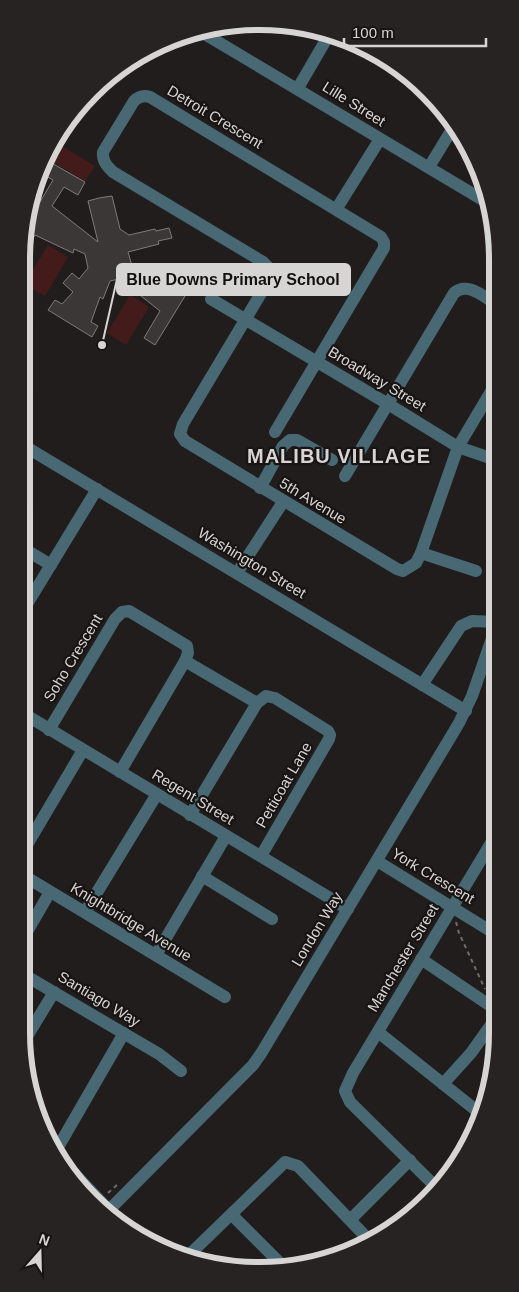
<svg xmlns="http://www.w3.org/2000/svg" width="519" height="1292" viewBox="0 0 519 1292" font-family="Arial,sans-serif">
<rect width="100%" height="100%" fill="#211d1d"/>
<!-- green -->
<g fill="#431b1a">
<polygon points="57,143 95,166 85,181 48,159"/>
<polygon points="48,245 68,257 45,296 24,284"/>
<polygon points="130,295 149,307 126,345 107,333"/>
</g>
<!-- building -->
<polygon fill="#3b3737" stroke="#807b7b" points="48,161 85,182 78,195 64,187 52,206 98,242 88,201 99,198 112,196 120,229 129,235 155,229 156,231 169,228 172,238 158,241 159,244 128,252 132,266 142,270 144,267 178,282 182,276 193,283 155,345 144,338 160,311 131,288 133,285 123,278 110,281 103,299 100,297 91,322 98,326 92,337 48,310 55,300 62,304 73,292 63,283 72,273 79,279 88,268 85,254 74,249 73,253 35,235 30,243 24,240 27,224 53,180 41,173"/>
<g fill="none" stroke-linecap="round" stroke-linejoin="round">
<!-- path -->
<g stroke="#716d6d" stroke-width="2" stroke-dasharray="4 4" stroke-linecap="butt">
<polyline points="491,609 497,593"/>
<polyline points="456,922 459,933 485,989"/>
<polyline points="108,1193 117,1185"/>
</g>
<!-- minor -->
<g stroke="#486874" stroke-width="12">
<polyline points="203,33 488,203"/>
<polyline points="298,88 330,33"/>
<polyline points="429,167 454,126"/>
<polyline points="337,208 380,139"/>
<polyline points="211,299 388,404 458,447 496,460"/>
<path d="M275,432L384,248V242L381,237L150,97C144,95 139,96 134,101L103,152C102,161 107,166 113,172L263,262L270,269L272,275L183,424L180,434L185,441L397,569L403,571L416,563L421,553L458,447L496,383"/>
<polyline points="21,444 466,711"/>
<path d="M345,476L454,293C467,281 484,297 496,304"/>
<polyline points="260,488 283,446 290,440 297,440 332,460"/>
<polyline points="21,547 51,565"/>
<polyline points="421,553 476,571"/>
<polyline points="237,573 283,502"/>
<polyline points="21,614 97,489"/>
<polyline points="185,661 257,703"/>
<polyline points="422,685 461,626 472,621 497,622"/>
<polyline points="21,712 348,909"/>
<polyline points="49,730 115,619 122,612 129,611 187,646 188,653 185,661 120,772"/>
<polyline points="190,815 257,703 266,696 275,698 328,731 330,735 329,739 261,856"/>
<polyline points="21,855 83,750"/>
<polyline points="377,861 497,935"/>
<polyline points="21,874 225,997"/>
<polyline points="202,876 272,919"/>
<polyline points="85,912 157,794"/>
<polyline points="21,942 50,892"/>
<polyline points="156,955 226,836"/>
<polyline points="421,959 498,1011"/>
<polyline points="21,973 159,1054 181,1071"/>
<polyline points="378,1032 482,1115"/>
<polyline points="23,1043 54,992"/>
<polyline points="443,1084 471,1053 498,1015"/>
<polyline points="57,1149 124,1033"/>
<polyline points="67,1166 122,1224"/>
<polyline points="437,1188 350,1102 345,1091 353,1073 497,833"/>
<polyline points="107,1212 253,1065 262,1052 459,723 472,696 497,624"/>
<polyline points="232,1215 284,1267"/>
<polyline points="350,1220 410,1160"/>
<polyline points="189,1255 285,1162 298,1166 369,1240"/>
</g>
</g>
<g text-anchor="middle" stroke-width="4.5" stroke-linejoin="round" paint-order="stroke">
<!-- street labels -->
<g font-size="15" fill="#d7d4d4" stroke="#181414">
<text transform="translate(354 104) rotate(32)" y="5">Lille Street</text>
<text transform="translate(215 117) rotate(31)" y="5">Detroit Crescent</text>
<text transform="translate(377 379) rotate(31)" y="5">Broadway Street</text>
<text transform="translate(313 501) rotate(31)" y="5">5th Avenue</text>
<text transform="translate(252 563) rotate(31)" y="5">Washington Street</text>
<text transform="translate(73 658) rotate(-59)" y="5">Soho Crescent</text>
<text transform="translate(284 785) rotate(-60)" y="5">Petticoat Lane</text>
<text transform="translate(193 797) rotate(31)" y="5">Regent Street</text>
<text transform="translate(433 876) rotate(31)" y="5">York Crescent</text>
<text transform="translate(131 922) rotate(31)" y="5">Knightbridge Avenue</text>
<text transform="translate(317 929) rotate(-59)" y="5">London Way</text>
<text transform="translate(403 958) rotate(-59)" y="5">Manchester Street</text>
<text transform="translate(99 999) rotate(31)" y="5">Santiago Way</text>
</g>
<!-- district labels -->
<g font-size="20" font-weight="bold" letter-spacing="1" fill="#d7d4d4" stroke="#181414">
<text x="339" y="463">MALIBU VILLAGE</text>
</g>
</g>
<!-- crop -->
<path d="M0 0H519V1292H0ZM259 30H260A229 229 0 0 1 489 259V1033A229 229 0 0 1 260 1262H259A229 229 0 0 1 30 1033V259A229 229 0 0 1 259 30Z" fill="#272323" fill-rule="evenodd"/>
<path fill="none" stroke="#d7d4d4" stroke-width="6" d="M259 30H260A229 229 0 0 1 489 259V1033A229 229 0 0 1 260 1262H259A229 229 0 0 1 30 1033V259A229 229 0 0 1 259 30Z"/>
<!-- callouts -->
<path fill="none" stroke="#d7d4d4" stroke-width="2" d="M102 345L117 279"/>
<circle fill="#d7d4d4" stroke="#181414" stroke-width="2" cx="102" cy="345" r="5"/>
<rect fill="#d7d4d4" stroke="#d7d4d4" stroke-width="2" x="117" y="264" width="233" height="31" rx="5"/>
<g font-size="16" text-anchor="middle" font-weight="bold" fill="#111">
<text x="233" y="285">Blue Downs Primary School</text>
</g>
<!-- north arrow -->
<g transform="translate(40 1252) rotate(20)" stroke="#181414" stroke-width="4" paint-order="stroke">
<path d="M0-4L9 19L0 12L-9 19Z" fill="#d7d4d4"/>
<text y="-8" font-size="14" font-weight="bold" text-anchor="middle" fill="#d7d4d4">N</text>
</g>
<!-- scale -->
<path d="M344 38v8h142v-8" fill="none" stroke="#d7d4d4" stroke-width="2.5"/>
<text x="352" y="38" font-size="15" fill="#d7d4d4" stroke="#181414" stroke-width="4" paint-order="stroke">100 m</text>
</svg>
